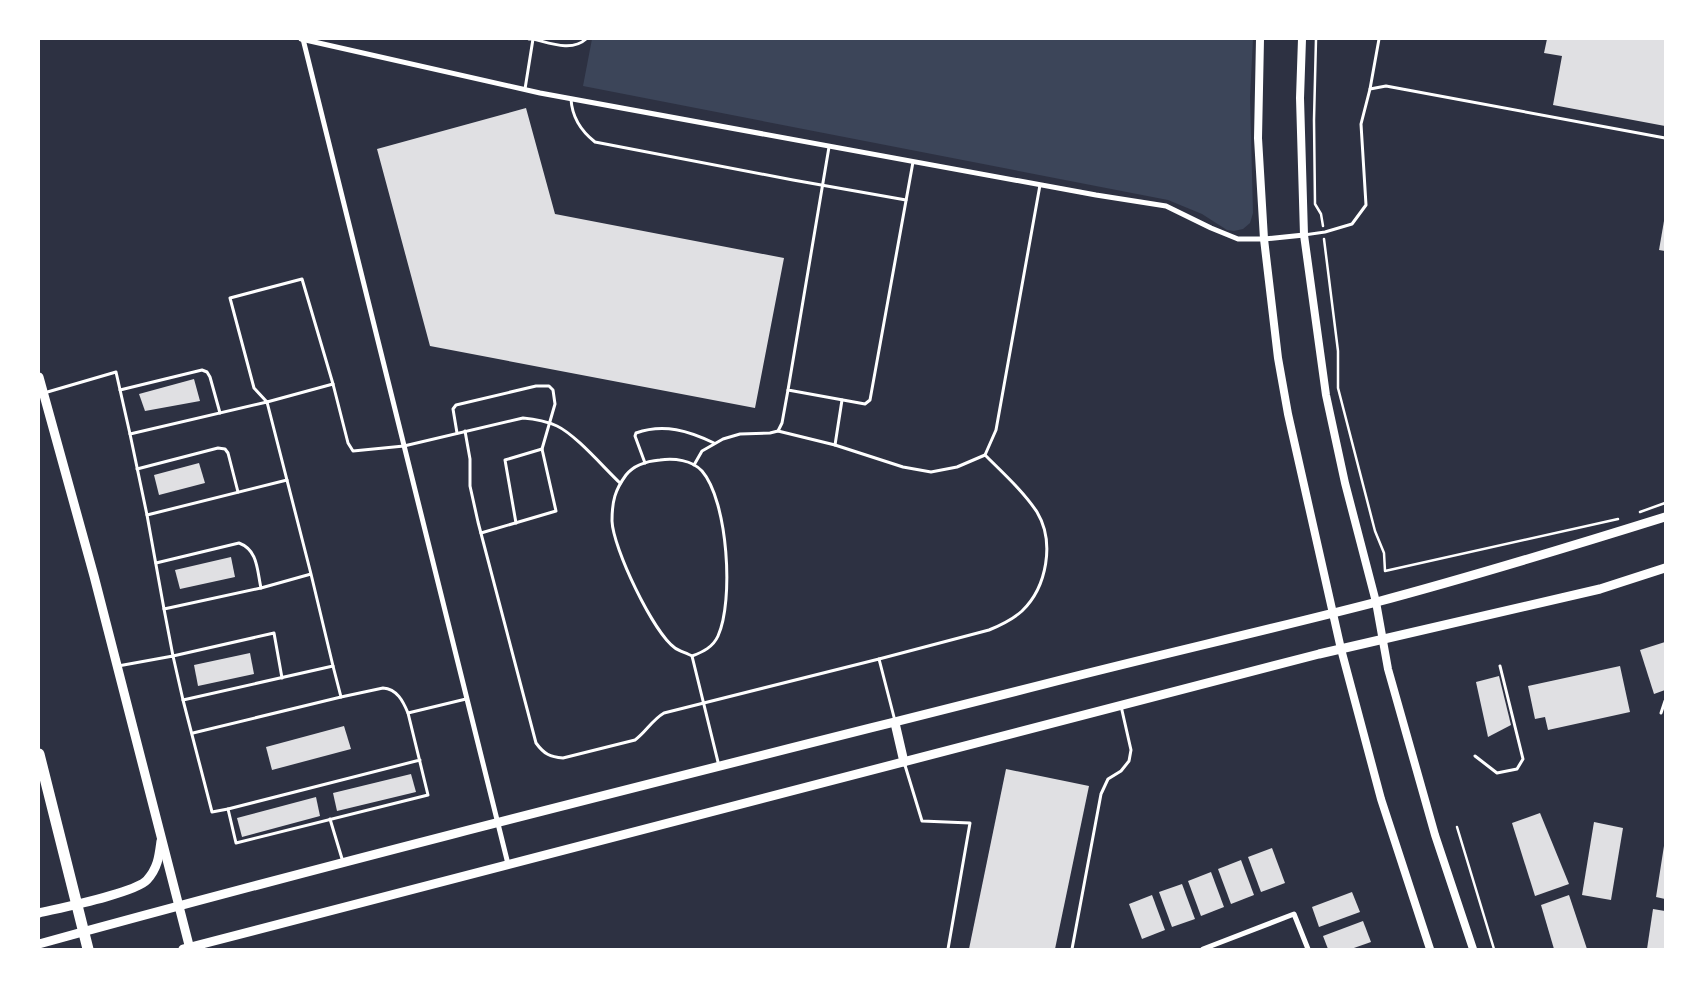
<svg xmlns="http://www.w3.org/2000/svg" width="1704" height="988" viewBox="0 0 1704 988" font-family="'PT Serif',serif">
<rect width="100%" height="100%" fill="#2d3142"/>
<!-- green -->
<polygon fill="#3c4559" points="592,39 1253,39 1250,97 1253,213 1250,223 1243,229 1234,231 1227,230 1202,214 1168,200 583,86"/>
<!-- building -->
<g fill="#e0e0e3">
<polygon points="1547,39 1665,39 1665,126 1553,105 1562,56 1544,53"/>
<polygon points="526,108 555,214 784,258 755,408 430,346 377,149"/>
<polygon points="1664,221 1665,221 1665,251 1659,250"/>
<polygon points="194,379 200,401 145,411 139,394"/>
<polygon points="199,463 205,483 159,495 154,475"/>
<polygon points="231,557 235,577 180,589 175,570"/>
<polygon points="1665,642 1665,690 1654,694 1640,650"/>
<polygon points="250,653 254,674 198,686 194,665"/>
<polygon points="1620,666 1630,712 1548,730 1545,717 1535,719 1528,686"/>
<polygon points="1499,676 1511,725 1488,737 1476,682"/>
<polygon points="344,726 351,749 272,770 266,747"/>
<polygon points="1006,769 1089,786 1055,949 969,949"/>
<polygon points="411,774 416,792 337,811 333,793"/>
<polygon points="316,797 320,816 242,837 237,818"/>
<polygon points="1540,813 1569,884 1535,896 1512,823"/>
<polygon points="1594,822 1623,828 1611,900 1582,895"/>
<polygon points="1664,846 1665,847 1665,899 1656,897"/>
<polygon points="1272,848 1285,883 1261,892 1248,857"/>
<polygon points="1241,860 1254,895 1231,904 1218,869"/>
<polygon points="1211,872 1224,907 1201,916 1188,881"/>
<polygon points="1182,884 1195,919 1172,927 1159,892"/>
<polygon points="1352,892 1360,912 1319,927 1312,907"/>
<polygon points="1152,895 1165,930 1142,939 1129,904"/>
<polygon points="1569,895 1587,949 1554,949 1541,905"/>
<polygon points="1653,909 1665,911 1665,949 1647,949"/>
<polygon points="1363,921 1371,942 1351,949 1328,949 1323,936"/>
</g>
<g fill="none" stroke-linecap="round" stroke-linejoin="round">
<!-- path -->
<g stroke="#fff" stroke-width="2.5">
<polyline points="1316,39 1314,120 1315,204 1321,214 1323,226"/>
<polyline points="1324,239 1338,351 1338,388 1375,531 1384,553 1385,571 1618,519"/>
<polyline points="1640,512 1665,503"/>
<polyline points="1457,827 1494,949"/>
</g>
<!-- service -->
<g stroke="#fff" stroke-width="3">
<path d="M533,39C550,43 572,52 586,39"/>
<polyline points="525,89 533,39 529,39"/>
<polyline points="1370,89 1379,39"/>
<path d="M571,99C572,117 581,131 595,142L793,180L906,200"/>
<polyline points="829,147 788,390 865,404 870,400 913,162"/>
<polyline points="1304,235 1325,232 1352,224 1366,205 1361,124 1370,89 1386,86 1665,138"/>
<polygon points="302,279 333,384 267,402 254,388 230,298"/>
<path d="M333,384L348,443L353,451L404,446L523,418C535,419 546,421 557,426C576,435 604,468 620,483"/>
<polyline points="120,390 202,370 207,372 210,377 220,413"/>
<polyline points="44,393 116,372 130,434"/>
<path d="M465,431L470,459V486L478,522L536,743C544,754 550,757 563,758L635,740C646,732 652,720 664,713L879,659L895,721"/>
<polyline points="778,431 835,445 903,467 931,472 957,467 985,455"/>
<polyline points="457,433 453,409 456,405 536,386 549,386 553,390 555,404 542,449 556,511 481,533"/>
<polyline points="835,445 842,400"/>
<path d="M645,463L635,436L636,433C664,423 689,431 714,443"/>
<polyline points="694,465 702,451 723,439 740,434 770,433 778,431 782,423 788,390"/>
<polyline points="137,469 218,448 225,449 228,453 238,492"/>
<polyline points="147,515 287,480"/>
<polyline points="516,523 505,460 542,449"/>
<path d="M156,563L239,543C258,550 257,570 261,588"/>
<polyline points="164,609 173,656 274,633 282,678"/>
<path d="M692,656C703,652 713,647 718,636C734,601 728,501 702,471C692,460 674,458 660,460C648,461 634,465 626,475C615,490 612,501 612,521C613,548 653,632 675,648C679,651 687,653 692,656L719,766"/>
<path d="M879,659L989,630C1001,625 1012,620 1022,611C1047,587 1055,542 1037,512C1023,491 1003,473 985,455L996,430L1040,185"/>
<polyline points="118,666 173,656 183,700 333,666 311,574 261,588 164,609 147,515 130,434 267,402 311,574"/>
<path d="M341,697L383,688C397,689 403,701 408,713"/>
<polyline points="183,700 212,812 228,809"/>
<polyline points="1661,713 1665,701"/>
<polyline points="193,733 341,697 333,666"/>
<polyline points="1475,756 1497,773 1517,769 1523,759 1500,666"/>
<polyline points="420,760 228,809 236,843 428,795 408,713 466,699"/>
<polyline points="904,762 922,821 970,823 948,949"/>
<polyline points="330,819 343,862"/>
<polyline points="1072,949 1101,794 1108,779 1121,771 1129,761 1131,750 1121,706"/>
</g>
<!-- minor -->
<g stroke="#fff" stroke-width="5">
<polyline points="301,39 540,93 1096,195 1166,206 1211,228 1238,239 1264,239 1304,235"/>
<polyline points="303,39 508,864"/>
<polyline points="1203,949 1294,914 1308,949"/>
</g>
<!-- tertiary -->
<g stroke="#fff" stroke-width="8">
<polyline points="1260,39 1258,138 1264,239 1278,358 1288,414 1341,649 1381,799 1430,949"/>
<polyline points="1302,39 1300,98 1304,235 1326,395 1345,483 1376,602 1388,669 1435,835 1473,949"/>
</g>
<!-- secondary -->
<g stroke="#fff" stroke-width="9">
<polyline points="39,377 94,576 190,949"/>
<polyline points="895,723 904,762"/>
<path d="M39,913C60,908 135,893 147,880C158,868 159,856 161,841"/>
<path d="M39,944C373,852 709,769 1045,684C1154,656 1264,631 1373,603C1471,577 1569,547 1665,517"/>
<polyline points="183,949 1319,654 1600,589 1665,568"/>
</g>
<!-- motorway -->
<polyline stroke="#fff" stroke-width="11" points="39,754 88,949"/>
</g>
<!-- border -->
<rect width="1704" height="988" fill="none" stroke="#ffffff" stroke-width="80"/>
</svg>
